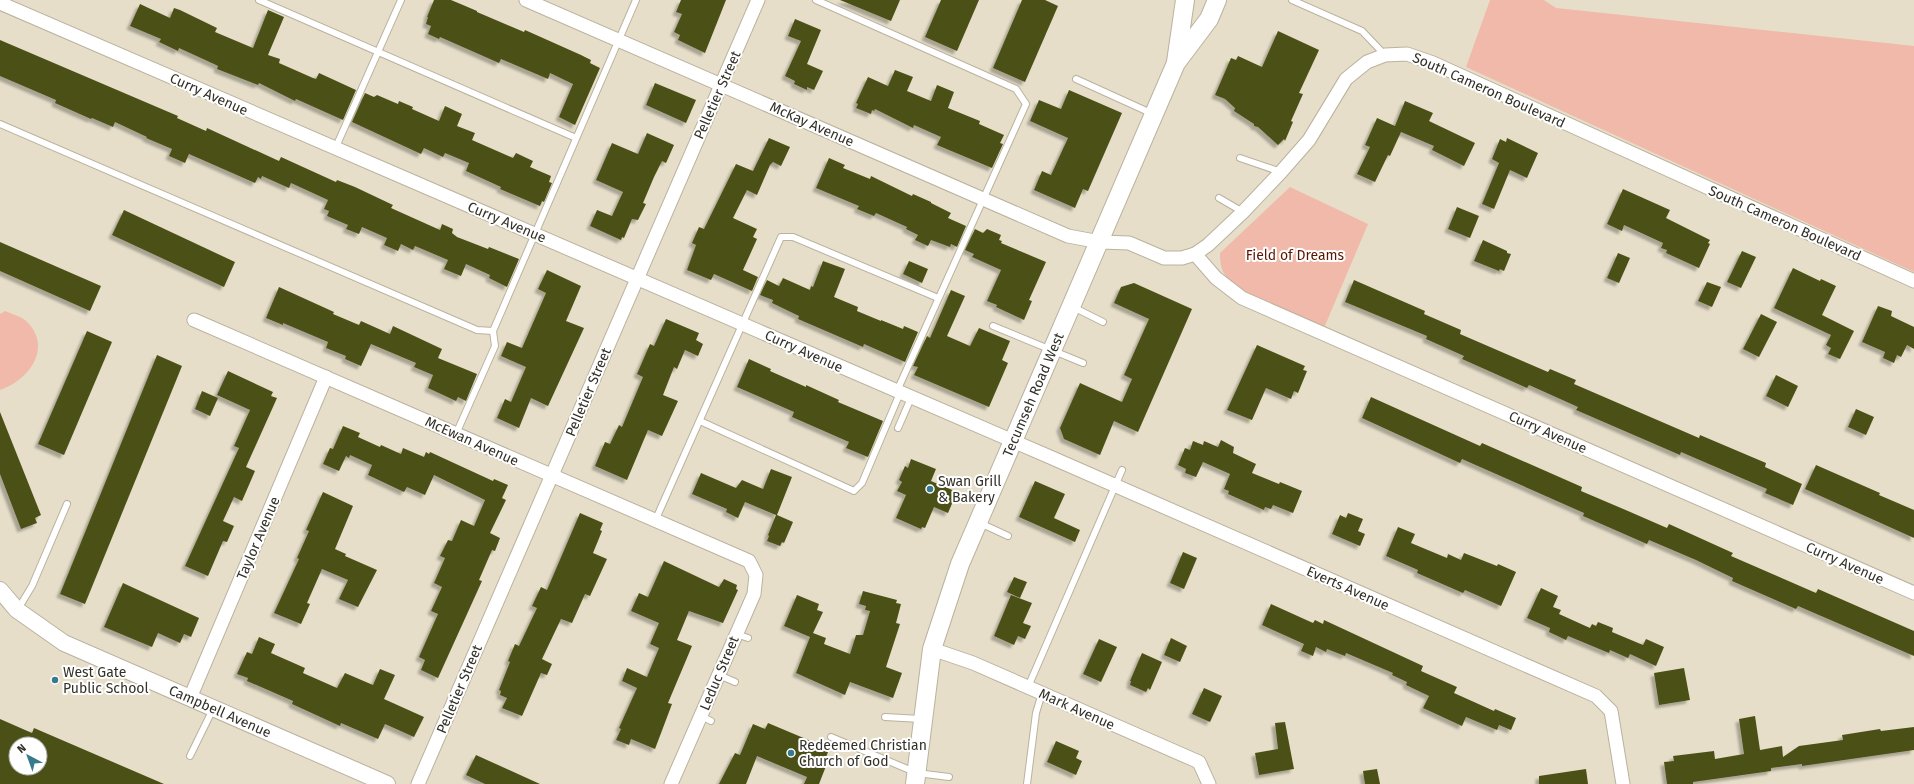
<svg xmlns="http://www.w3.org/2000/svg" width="1914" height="784" viewBox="0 0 1914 784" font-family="'Fira Sans',sans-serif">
<defs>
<filter id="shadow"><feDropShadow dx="-3.5" dy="3.5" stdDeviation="1" flood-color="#0004"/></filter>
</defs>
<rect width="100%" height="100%" fill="#e6dec9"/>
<!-- green -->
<g fill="#f1b9aa">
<polygon points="1490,0 1544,0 1556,8 1914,46 1914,272 1466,67"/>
<path d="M1290,187L1368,224L1324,328C1302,318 1240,295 1228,279C1221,271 1220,263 1220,253Z"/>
<path d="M5,311C11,314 20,316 25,320C54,346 30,380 0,390V314Z"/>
</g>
<!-- building -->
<g fill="#4c5116" fill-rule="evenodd" filter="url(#shadow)">
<polygon points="434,0 451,0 463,5 477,11 477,12 524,32 525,30 581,55 591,60 590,63 600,68 575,125 559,117 573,84 550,73 548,79 501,59 499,63 440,37 439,39 428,34 431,26 426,24 428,17 427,17"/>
<polygon points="681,0 726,0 705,53 678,40 680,35 674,32 682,14 676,12"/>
<polygon points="840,0 900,0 891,21"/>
<polygon points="941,0 979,0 957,51 925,37"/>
<polygon points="1022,0 1045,0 1058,6 1025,82 993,68"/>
<polygon points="140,4 170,18 174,8 180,10 217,28 215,32 253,48 268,10 284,17 268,55 280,59 279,63 313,78 316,79 319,73 356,90 343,120 296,99 295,101 259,83 258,85 217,69 218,66 214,64 179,48 178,51 159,42 161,39 130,26"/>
<polygon points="795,19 821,30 807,64 823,71 814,90 807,87 807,90 794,84 795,81 785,76 801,41 788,36"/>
<polygon points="1278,31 1319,50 1299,93 1303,94 1291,121 1293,122 1285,141 1284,139 1278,145 1258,127 1254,126 1254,124 1234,111 1235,108 1225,99 1215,95 1231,58 1236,60 1238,56 1262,67"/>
<polygon points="0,40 178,116 177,118 206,131 207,128 279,161 281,157 336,182 337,180 355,187 393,205 391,208 440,230 442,224 453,229 452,233 457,237 488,249 489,247 519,259 507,287 489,278 490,275 466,264 461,276 444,269 448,260 415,246 413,250 401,244 398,251 384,245 387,238 362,227 359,234 346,229 348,225 327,216 329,211 324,209 328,200 291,183 289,188 262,176 261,179 258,177 255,183 189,154 185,163 169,156 172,149 146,138 147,137 115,122 113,127 92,118 91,119 55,103 56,100 0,76"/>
<polygon points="895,70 913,77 907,91 931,101 937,85 954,92 948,108 980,121 979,124 1004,135 1000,143 1003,144 992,168 937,145 941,137 914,125 913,128 875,109 874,111 872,110 871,114 856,108 858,104 856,103 868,77 888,86"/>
<polygon points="655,83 696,100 686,123 646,105"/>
<polygon points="1069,90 1122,113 1088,191 1083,189 1075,208 1034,190 1042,171 1051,175 1068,138 1030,121 1039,100 1061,109"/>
<polygon points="365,93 374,97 377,95 398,104 399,101 413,107 412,109 439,121 445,106 462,114 457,126 475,133 472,140 513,158 516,153 533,161 530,167 551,176 549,182 552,183 544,202 542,201 540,206 500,189 501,187 466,171 469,163 445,153 443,157 424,148 421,154 352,122"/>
<polygon points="1405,101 1433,113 1429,121 1475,143 1464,166 1432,150 1434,146 1401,132 1390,156 1388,155 1375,182 1357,174 1370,147 1365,145 1377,118 1395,126"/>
<polygon points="647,133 674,145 666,163 662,161 654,177 643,203 646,204 638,220 632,219 624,238 622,237 621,240 590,226 597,210 612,216 623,192 596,180 612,143 638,154"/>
<polygon points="769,138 790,147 781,166 773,162 770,165 757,195 747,190 733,218 757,229 753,237 757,239 743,270 758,277 752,291 714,274 711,280 687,270 696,245 692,243 699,227 704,229 736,164 753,171"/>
<polygon points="1507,138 1538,153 1527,178 1510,170 1494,209 1482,204 1499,163 1492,159 1500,139 1506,142"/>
<polygon points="829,158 845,165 843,168 870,179 871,176 912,196 913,194 931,202 931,203 951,213 948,218 966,226 957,247 951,244 950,247 931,240 928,246 915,240 918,235 906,229 907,227 876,213 874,216 857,209 859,206 816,188"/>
<polygon points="1623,189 1670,210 1666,218 1710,240 1708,243 1710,244 1699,268 1666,253 1667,250 1661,248 1663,243 1624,225 1622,231 1607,224"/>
<polygon points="1457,207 1479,216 1470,238 1448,229"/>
<polygon points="124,210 235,262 224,287 112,235"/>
<polygon points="975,229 983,233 987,229 1001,235 999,240 1002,241 1001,243 1046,262 1029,300 1032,301 1024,320 996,307 997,305 987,301 1001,270 972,257 974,254 965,250"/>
<polygon points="1483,240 1507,251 1507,253 1511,254 1504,271 1500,269 1499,271 1474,261"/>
<polygon points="0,242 101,286 90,311 0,271"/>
<polygon points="1742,251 1756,257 1741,288 1727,282"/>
<polygon points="1618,253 1630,258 1619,283 1607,278"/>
<polygon points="823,261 845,269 834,297 858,307 857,311 881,321 881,320 903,329 904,326 918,332 905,362 864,344 863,347 798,319 799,316 772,303 773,300 760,295 767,280 779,286 783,278 810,290 811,286 813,287"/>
<polygon points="909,261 928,269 922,283 903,274"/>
<polygon points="1793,268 1820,281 1821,279 1836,286 1822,315 1854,331 1840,359 1828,354 1831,348 1826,345 1831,335 1774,308"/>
<polygon points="547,270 581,286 566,321 584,328 548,406 531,398 519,428 497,418 505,399 511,402 526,367 501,356 507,342 522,348 546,293 538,289"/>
<polygon points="1354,280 1425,311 1424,314 1461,330 1460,334 1497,350 1548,372 1550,369 1576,380 1574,384 1699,438 1700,435 1766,463 1765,467 1802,484 1793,505 1765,493 1767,489 1681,452 1680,455 1576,410 1578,407 1529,385 1527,388 1462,359 1464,356 1426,339 1427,336 1345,302"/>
<polygon points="1707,282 1721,287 1712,307 1698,301"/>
<polygon points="1134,283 1192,309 1138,432 1114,421 1100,455 1064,439 1060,428 1080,383 1122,402 1132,379 1124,375 1149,319 1114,303 1121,287"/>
<polygon points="279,287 334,312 333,314 359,325 361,321 390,334 393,326 442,349 438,358 477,374 466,401 458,397 456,401 428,388 433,375 414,367 416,363 371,344 361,366 345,359 346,356 326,348 328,342 283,323 283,325 266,318"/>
<polygon points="951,290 965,296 947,336 970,346 979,328 1010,341 1002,360 1008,363 989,407 914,375 918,367 913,366 927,336 930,338"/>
<polygon points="1878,306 1892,311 1891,316 1914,327 1914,349 1907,345 1901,357 1897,355 1894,363 1883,358 1885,352 1862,342"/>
<polygon points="1761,314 1777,322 1759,357 1743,349"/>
<polygon points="666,319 699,333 696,340 703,344 698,356 685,350 677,369 674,367 663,395 678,401 662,436 648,430 627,480 595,466 605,442 610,444 619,425 622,427 643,377 637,374 650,344 654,346"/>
<polygon points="87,331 112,342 64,455 38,444"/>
<polygon points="1257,345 1305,366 1303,370 1307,371 1298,393 1294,391 1291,399 1266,388 1252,420 1227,410"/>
<polygon points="157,355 182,366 85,604 60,594"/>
<polygon points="749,359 771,369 770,371 806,387 806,385 839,400 838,402 883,421 868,457 846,448 849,442 792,417 794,412 737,387"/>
<polygon points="228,371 273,392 271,396 277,398 246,467 255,471 242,501 234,497 223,521 234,526 227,542 223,541 208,576 185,566 239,448 234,446 250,410 217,395"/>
<polygon points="1776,375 1798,386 1788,407 1766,396"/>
<polygon points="202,391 218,398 210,416 195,409"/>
<polygon points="1371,397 1480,446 1482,443 1582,487 1581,491 1628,511 1667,528 1669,524 1733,553 1731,556 1816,593 1818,589 1914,631 1914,656 1798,606 1796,609 1732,581 1733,578 1696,560 1649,540 1647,544 1583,516 1584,513 1462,459 1460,463 1362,418"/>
<polygon points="1856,409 1874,417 1866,435 1848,427"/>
<polygon points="0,412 41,515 35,518 37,523 21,529 0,474"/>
<polygon points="343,426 360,433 358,437 380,447 381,445 401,454 403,448 424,457 426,452 429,454 430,452 493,481 494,479 508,485 502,498 506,500 490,533 500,538 495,551 492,550 479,580 482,581 438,678 421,670 425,660 419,657 438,614 431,611 442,587 434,583 445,558 440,556 448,540 452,541 461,520 474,526 485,500 434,475 425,495 407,487 404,492 368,475 372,465 350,455 349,458 346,456 339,471 323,464 330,448 333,449"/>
<polygon points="1221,440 1234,447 1233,453 1256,464 1252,473 1279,484 1280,482 1302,491 1293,513 1273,505 1271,509 1265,507 1264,510 1228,494 1229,491 1224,489 1230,474 1203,462 1196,477 1185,473 1186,469 1178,465 1185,448 1190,450 1193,441 1203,445 1204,441 1218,447"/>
<polygon points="911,459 936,469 931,481 957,492 948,513 934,507 925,528 922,527 921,529 896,518 906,495 897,491 902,482 899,480 905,466 908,468"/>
<polygon points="1816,465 1880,493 1879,495 1914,510 1914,538 1805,489"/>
<polygon points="771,469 792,477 777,515 793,522 784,543 782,542 780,546 767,541 769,536 768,535 776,515 745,502 738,518 726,512 727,509 692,494 701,473 736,488 742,480 763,489"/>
<polygon points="1035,481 1065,494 1054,518 1080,530 1075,542 1019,517"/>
<polygon points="323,492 353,506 335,549 346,554 345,556 377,570 358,607 339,599 348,580 322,569 307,603 310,604 301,624 274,613 299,559 297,558 309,531 306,530"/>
<polygon points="580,513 603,523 600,530 602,531 593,553 607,559 590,596 585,594 572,623 561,619 542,659 552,664 547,675 541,673 522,716 502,708 507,698 500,695 501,691 499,690 510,662 508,661 515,644 519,646 537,608 532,606 541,587 547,590"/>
<polygon points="1348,513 1363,519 1358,531 1365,534 1360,546 1332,534 1340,515 1346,518"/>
<polygon points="1398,527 1415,534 1411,543 1447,558 1448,554 1461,560 1464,553 1497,566 1498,564 1516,572 1501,606 1465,590 1463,593 1417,573 1418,570 1386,556"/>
<polygon points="1183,552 1197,558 1184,589 1170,583"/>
<polygon points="664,561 719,587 724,579 737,585 736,589 738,590 723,623 689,611 677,640 692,646 668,703 672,704 655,749 631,739 629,745 616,740 621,729 619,728 637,688 622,681 627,668 647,677 659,648 650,644 659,623 631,611 639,593 648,597"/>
<polygon points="1014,577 1027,582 1020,598 1007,592"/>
<polygon points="123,583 199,618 191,637 184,634 180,643 158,633 152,647 104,627"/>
<polygon points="1541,588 1558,596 1553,607 1561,610 1559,614 1590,628 1592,624 1596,626 1598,622 1613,628 1612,632 1643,645 1646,639 1664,647 1656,666 1630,654 1628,658 1610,650 1609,653 1568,636 1566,640 1549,632 1550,628 1527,618"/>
<polygon points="863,591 897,600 896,603 901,604 896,623 900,624 886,667 902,673 893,698 850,682 845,695 796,673 810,637 784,626 797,595 819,604 817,610 823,612 813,633 826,638 824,644 850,654 856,635 863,635 870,611 865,610 866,606 859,604"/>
<polygon points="1011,595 1032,603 1023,623 1031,626 1025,639 1018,636 1014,645 994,636"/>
<polygon points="1271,604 1313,623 1315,620 1323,624 1324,620 1423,666 1421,671 1457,687 1454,693 1494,711 1495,709 1516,718 1511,730 1499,725 1497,730 1466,717 1462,726 1423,708 1429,696 1406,685 1407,682 1392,675 1393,673 1346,653 1345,656 1327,649 1326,652 1316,647 1313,656 1301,651 1304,644 1262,625"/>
<polygon points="259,637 275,644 271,653 305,668 303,673 337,688 345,673 373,685 380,669 395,675 384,699 424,717 414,737 385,724 378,739 341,723 340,726 292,704 293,701 247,681 248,678 237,674 247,652 252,654"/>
<polygon points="1171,638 1187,646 1180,662 1164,655"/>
<polygon points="1099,639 1117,647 1101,682 1083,674"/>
<polygon points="1142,653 1162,662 1150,690 1148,688 1146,692 1130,685 1131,681 1130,681"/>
<polygon points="1684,668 1690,700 1659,705 1654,673"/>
<polygon points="1204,688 1222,696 1210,722 1192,714"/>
<polygon points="1755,716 1760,750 1782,746 1783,757 1799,746 1843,740 1842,735 1880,729 1881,731 1914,727 1914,750 1802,766 1802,764 1771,768 1771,771 1693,782 1693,784 1667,784 1664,762 1674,761 1673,756 1714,751 1715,759 1744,754 1739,719"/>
<path d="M0,719L32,733L34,728L164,784H0ZM16,744H40V768H16Z"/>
<polygon points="1285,722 1294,769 1259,775 1255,753 1278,749 1275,723"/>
<polygon points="768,723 825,747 824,749 828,752 825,760 828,761 819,784 804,784 807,777 757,756 746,784 719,784 735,753 740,755 753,724 765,729"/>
<polygon points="1056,741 1079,751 1076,758 1082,761 1076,775 1047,762"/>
<polygon points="476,755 540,784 485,784 466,775"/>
<polygon points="1377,769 1380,784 1365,784 1363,771"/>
<polygon points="1586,769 1588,784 1539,784 1539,776"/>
</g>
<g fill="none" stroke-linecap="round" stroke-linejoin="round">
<defs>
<g id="service">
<polyline points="259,0 576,138"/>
<polyline points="816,0 1016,89 1026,104 897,391"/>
<polyline points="1292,0 1362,31 1385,55"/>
<polyline points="1076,79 1153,114"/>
<polyline points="0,124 477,330 493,331"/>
<polyline points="335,149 401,0"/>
<polyline points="1240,158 1281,172"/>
<polyline points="1219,198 1243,212"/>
<polyline points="1073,307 1103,322"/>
<polyline points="993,326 1083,363"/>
<polyline points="700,421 854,491 862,483 900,393"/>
<polyline points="898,428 911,398"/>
<polyline points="456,434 495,346 493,331 636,0"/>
<polyline points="655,521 781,237 793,237 938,298"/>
<polyline points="980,523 1008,536"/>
<polyline points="18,609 32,586 67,504"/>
<polyline points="736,634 748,638"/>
<polyline points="719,675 735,682"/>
<polyline points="1028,687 1122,470"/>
<polyline points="701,716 711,721"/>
<polyline points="885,717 921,719"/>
<polyline points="831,737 917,773 949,777"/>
<polyline points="190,756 213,709"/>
<polyline points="1027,784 1036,713 1042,693"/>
</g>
<g id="minor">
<polyline points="526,0 1068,236 1100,242 1129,243 1164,258 1182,258 1195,254 1208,245 1243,212 1281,172 1309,140 1346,79 1367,62 1385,55 1407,54 1433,63 1914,281"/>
<polyline points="0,3 1050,457 1596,696 1611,711 1623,784"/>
<polyline points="1195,254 1216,278 1242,298 1914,593"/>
<polyline points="194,320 749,561 756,575 754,594 671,784"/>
<polyline points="932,649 973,663 1199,762 1209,784"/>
<polyline points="190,698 326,377"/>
<polyline points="418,784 758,0"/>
</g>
<g id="tertiary">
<path id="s1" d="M0,590L17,610L64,643L387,784"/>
</g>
<g id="secondary">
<polyline points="1176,62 1185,0"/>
<path id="s2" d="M915,784L932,649L960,564L1176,63L1209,19L1217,0"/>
</g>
</defs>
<!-- service casing -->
<use href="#service" stroke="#bab29e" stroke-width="8"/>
<!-- minor casing -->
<use href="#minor" stroke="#bab29e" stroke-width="15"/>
<!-- tertiary casing -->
<use href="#tertiary" stroke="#bab29e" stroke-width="18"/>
<!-- secondary casing -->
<use href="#secondary" stroke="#bab29e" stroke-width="20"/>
<!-- service -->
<use href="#service" stroke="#fff" stroke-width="6"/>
<!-- minor -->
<use href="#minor" stroke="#fff" stroke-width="13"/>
<!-- tertiary -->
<use href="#tertiary" stroke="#fff" stroke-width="16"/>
<!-- secondary -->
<use href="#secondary" stroke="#fff" stroke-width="18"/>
</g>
<!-- markers -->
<g fill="#377a8b" stroke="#fff" stroke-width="1.5">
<circle cx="930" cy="489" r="4"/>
<circle cx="55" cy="680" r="4"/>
<circle cx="791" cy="753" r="4"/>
</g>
<g text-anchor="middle" stroke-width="4" stroke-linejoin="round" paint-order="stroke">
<!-- street labels -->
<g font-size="14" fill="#333028" stroke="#fff">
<text transform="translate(1489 90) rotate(24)" y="5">South Cameron Boulevard</text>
<text transform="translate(209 94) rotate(24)" y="5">Curry Avenue</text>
<text transform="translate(717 95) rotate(-66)" y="5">Pelletier Street</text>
<text transform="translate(812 124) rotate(24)" y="5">McKay Avenue</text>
<text transform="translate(507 222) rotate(23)" y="5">Curry Avenue</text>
<text transform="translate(1785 223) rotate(24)" y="5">South Cameron Boulevard</text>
<text transform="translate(804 351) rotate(24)" y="5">Curry Avenue</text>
<text transform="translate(588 392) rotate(-67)" y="5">Pelletier Street</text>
<text dy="5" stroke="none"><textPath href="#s2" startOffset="410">Tecumseh Road West</textPath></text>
<text transform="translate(1548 432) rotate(24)" y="5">Curry Avenue</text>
<text transform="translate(472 441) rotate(24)" y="5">McEwan Avenue</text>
<text transform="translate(258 538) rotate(-67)" y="5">Taylor Avenue</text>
<text transform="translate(1845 563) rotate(24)" y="5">Curry Avenue</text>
<text transform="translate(1348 588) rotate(24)" y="5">Everts Avenue</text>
<text transform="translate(719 673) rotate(-67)" y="5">Leduc Street</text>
<text transform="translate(459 689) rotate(-67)" y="5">Pelletier Street</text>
<text transform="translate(1077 709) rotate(24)" y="5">Mark Avenue</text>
<text dy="5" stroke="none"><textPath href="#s1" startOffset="254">Campbell Avenue</textPath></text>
</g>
<!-- park labels -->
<g font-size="14" fill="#5a1602" stroke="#fff">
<text x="1295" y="260">Field of Dreams</text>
</g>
<!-- poi labels -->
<g font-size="14" fill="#333028" stroke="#fff" text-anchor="start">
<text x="938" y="486">Swan Grill<tspan x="938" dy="16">&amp; Bakery</tspan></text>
<text x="63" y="677">West Gate<tspan x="63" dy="16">Public School</tspan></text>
<text x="799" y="750">Redeemed Christian<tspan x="799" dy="16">Church of God</tspan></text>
</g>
</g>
<!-- north arrow -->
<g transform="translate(28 756) rotate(319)"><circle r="19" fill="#ffffff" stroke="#adaca9"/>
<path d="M0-3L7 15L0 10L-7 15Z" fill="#377a8b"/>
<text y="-6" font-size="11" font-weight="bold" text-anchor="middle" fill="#333028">N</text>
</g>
</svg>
